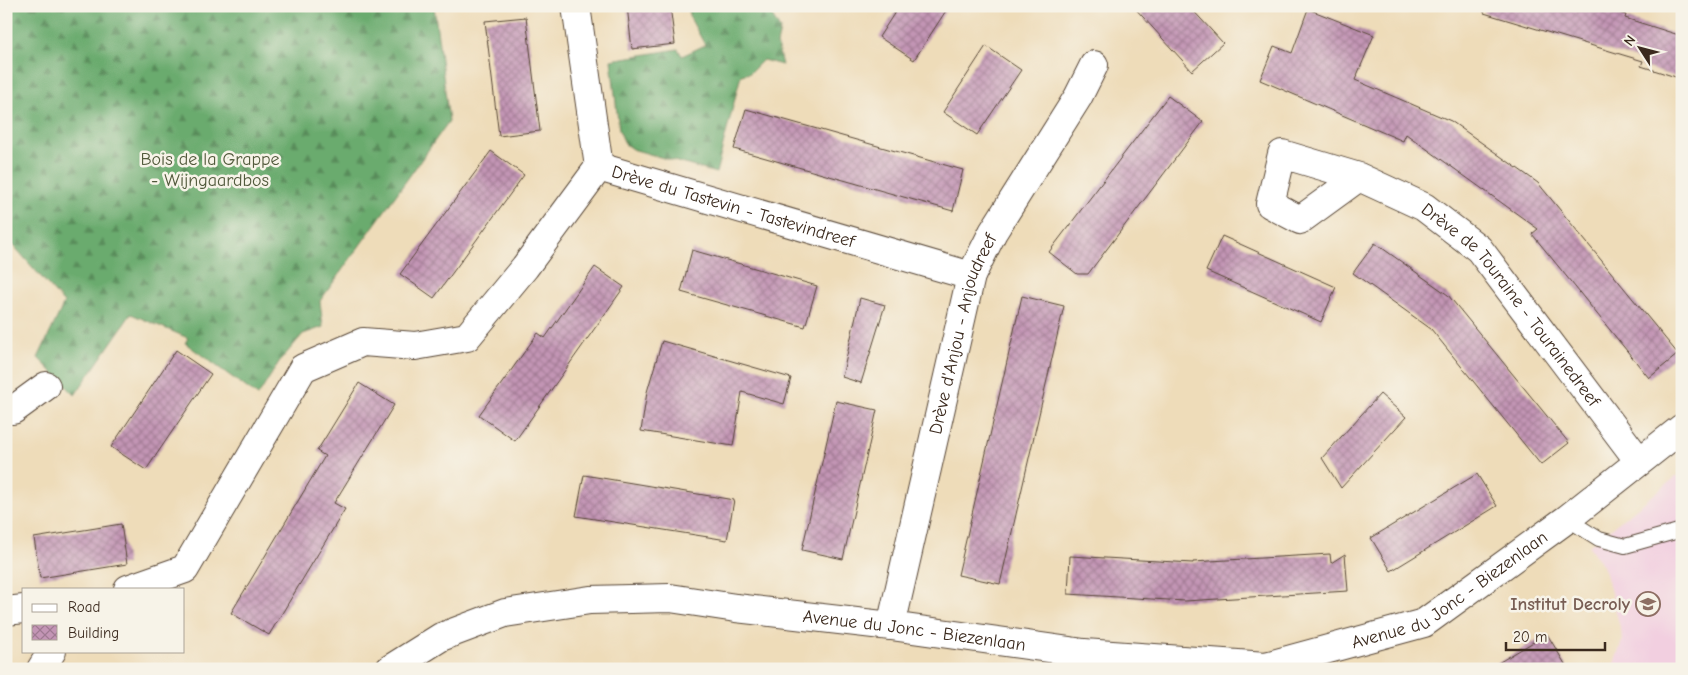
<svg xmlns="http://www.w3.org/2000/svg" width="1688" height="675" viewBox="0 0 1688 675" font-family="'Comic Neue',sans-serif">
<defs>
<pattern id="forest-firs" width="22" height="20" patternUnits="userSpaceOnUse" patternTransform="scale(1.25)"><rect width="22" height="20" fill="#6aab6e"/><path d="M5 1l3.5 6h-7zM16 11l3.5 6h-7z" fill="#588b5a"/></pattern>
<pattern id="building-cross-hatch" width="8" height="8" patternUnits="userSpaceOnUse" patternTransform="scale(1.25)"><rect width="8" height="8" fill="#c395b5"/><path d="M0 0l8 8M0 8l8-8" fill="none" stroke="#a07a93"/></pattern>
</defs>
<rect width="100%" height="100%" fill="#f7f3e8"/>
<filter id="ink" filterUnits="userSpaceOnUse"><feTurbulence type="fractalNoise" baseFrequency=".02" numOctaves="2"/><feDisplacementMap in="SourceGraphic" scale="10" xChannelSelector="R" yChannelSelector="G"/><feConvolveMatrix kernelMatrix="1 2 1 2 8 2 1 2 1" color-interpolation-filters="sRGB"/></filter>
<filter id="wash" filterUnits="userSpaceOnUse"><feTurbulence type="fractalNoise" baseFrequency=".0096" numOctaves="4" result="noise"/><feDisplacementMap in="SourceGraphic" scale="20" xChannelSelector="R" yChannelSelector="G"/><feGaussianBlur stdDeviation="1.12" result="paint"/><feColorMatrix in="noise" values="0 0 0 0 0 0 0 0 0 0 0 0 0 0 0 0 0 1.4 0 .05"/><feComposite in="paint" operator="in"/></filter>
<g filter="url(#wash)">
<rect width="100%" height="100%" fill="#eedcb9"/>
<!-- built -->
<polygon fill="#f2cfe0" points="1682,472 1682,669 1612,669 1623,639 1605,570 1589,546"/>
<!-- forest -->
<g fill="url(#forest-firs)" stroke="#526a46">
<polygon points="6,6 434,6 449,121 320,301 323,327 303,334 279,362 258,396 185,343 188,338 131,314 75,395 38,358 64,303 6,237"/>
<polygon points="689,6 766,6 780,29 777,45 782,65 763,60 750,73 741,75 716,173 632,149 625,144 619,130 611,60 678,49 682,56 705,45 689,16"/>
</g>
<g id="blocks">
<!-- building -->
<g fill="url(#building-cross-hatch)">
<polygon points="627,6 670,6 675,44 632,49"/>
<polygon points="899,6 949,6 914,60 879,37"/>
<polygon points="1133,6 1189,6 1223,43 1192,71"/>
<polygon points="1485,6 1597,6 1626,15 1625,18 1682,36 1682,79 1641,66 1643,61 1484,13"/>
<polygon points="1308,9 1374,35 1355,80 1451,121 1538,183 1678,354 1649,378 1532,234 1538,229 1406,134 1403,141 1260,80 1274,46 1292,53"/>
<polygon points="526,17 540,131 499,136 485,21"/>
<polygon points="986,46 1021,70 977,135 943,112"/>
<polygon points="1168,96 1203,122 1088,274 1077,274 1049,252"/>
<polygon points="746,109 963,170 953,211 734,149"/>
<polygon points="491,151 524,175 434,298 400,274"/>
<polygon points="1222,236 1336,287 1321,322 1206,271"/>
<polygon points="1375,243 1448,295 1569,443 1541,465 1431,329 1353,273"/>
<polygon points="692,250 817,286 805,327 681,292"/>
<polygon points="595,267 624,287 515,441 479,415 538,333 545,338"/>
<polygon points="1022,296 1064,306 1000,584 958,575"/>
<polygon points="860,298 885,305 861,383 842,377"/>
<polygon points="662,341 791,378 784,404 742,392 733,446 641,431 647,392"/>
<polygon points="176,350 211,374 146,470 111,447"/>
<polygon points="359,383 394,405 334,503 345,509 269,635 231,613 325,456 317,451"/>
<polygon points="1380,394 1406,417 1341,488 1322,458"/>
<polygon points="836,401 877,410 843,559 802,550"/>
<polygon points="1477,474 1497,506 1391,571 1371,538"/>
<polygon points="584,475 734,500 727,540 576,516"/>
<polygon points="121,524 127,564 40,578 34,538"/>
<polygon points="1330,554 1331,563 1345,554 1348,591 1185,601 1068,594 1070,556 1193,563 1193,562"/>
<polygon points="1547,634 1568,669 1488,669"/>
</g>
</g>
</g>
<g filter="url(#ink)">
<use href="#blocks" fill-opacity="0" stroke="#564535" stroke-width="1"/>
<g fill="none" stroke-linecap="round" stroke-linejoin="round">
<defs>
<polyline id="service" points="1567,519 1599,539 1625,546 1682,530"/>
<g id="minor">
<polyline points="576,6 599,167"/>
<path id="s1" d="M1359,177L1300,220L1270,204L1282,154L1359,177L1424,207L1479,249L1639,461"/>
<polyline points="6,408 13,410 46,386"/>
<path id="s2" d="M128,589L185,569L303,368L363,342L415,346L467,337L525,267L599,167L971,276"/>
<polyline points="6,611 24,609"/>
<path id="s3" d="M891,626L971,276L993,232L1078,97L1094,65"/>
<polyline points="41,669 52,651"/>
<path id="s4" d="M390,669L441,637L505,613L590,600L670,598L736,608L891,626L1084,653L1266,666L1424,623L1567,519L1682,428"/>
</g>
</defs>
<!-- service casing -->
<use href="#service" stroke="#564535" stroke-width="16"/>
<!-- minor casing -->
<use href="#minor" stroke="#564535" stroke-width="30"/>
<!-- service -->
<use href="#service" stroke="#fff" stroke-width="14"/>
<!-- minor -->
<use href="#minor" stroke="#fff" stroke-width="28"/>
</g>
</g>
<!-- icons -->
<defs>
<symbol id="school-ring" viewBox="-11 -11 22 22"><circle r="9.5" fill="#f7f3e8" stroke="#8d6e63" stroke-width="1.5"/><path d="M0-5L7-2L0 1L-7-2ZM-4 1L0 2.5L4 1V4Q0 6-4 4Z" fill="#8d6e63"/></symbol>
</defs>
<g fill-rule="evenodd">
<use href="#school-ring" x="1634" y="590" width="28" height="28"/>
</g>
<g text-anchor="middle" stroke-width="5" stroke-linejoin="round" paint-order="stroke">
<!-- park labels -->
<g font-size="18" fill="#51593b" stroke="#f7f3e8">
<text x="210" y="165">Bois de la Grappe<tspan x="210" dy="21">- Wijngaardbos</tspan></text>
</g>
<!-- street labels -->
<g font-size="18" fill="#3b2a1e" stroke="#f7f3e8">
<text dy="6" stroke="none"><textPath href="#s2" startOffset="819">Drève du Tastevin - Tastevindreef</textPath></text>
<text dy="6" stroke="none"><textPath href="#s1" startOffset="442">Drève de Touraine - Tourainedreef</textPath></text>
<text dy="6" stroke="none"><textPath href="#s3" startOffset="301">Drève d'Anjou - Anjoudreef</textPath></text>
<text dy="6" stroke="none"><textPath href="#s4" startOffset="1096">Avenue du Jonc - Biezenlaan</textPath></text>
<text dy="6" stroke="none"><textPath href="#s4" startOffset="541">Avenue du Jonc - Biezenlaan</textPath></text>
</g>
<!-- education labels -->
<g font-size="18" font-weight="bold" fill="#785e54" stroke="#f7f3e8" text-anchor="end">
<text x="1630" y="610">Institut Decroly</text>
</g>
</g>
<!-- margin -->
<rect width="1688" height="675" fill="none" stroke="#f7f3e8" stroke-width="25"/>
<!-- legend -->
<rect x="22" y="588" width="162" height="65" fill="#f7f3e8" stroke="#aca397"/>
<rect x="32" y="604" width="25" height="8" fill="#ffffff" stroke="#aca397"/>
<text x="68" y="612" font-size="15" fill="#3b2a1e">Road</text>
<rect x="32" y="625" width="25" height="15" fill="url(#building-cross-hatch)" stroke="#aca397"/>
<text x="68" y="638" font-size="15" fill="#3b2a1e">Building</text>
<!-- north arrow -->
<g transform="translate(1640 48) rotate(306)" stroke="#f7f3e8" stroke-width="4" paint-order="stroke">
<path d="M0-4L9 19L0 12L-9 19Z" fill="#3b2a1e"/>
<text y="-8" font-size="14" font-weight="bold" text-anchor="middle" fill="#3b2a1e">N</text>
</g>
<!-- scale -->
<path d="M1506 642v8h99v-8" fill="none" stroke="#3b2a1e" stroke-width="2.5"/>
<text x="1513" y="642" font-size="15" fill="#3b2a1e" stroke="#f7f3e8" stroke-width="4" paint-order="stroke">20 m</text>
</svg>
